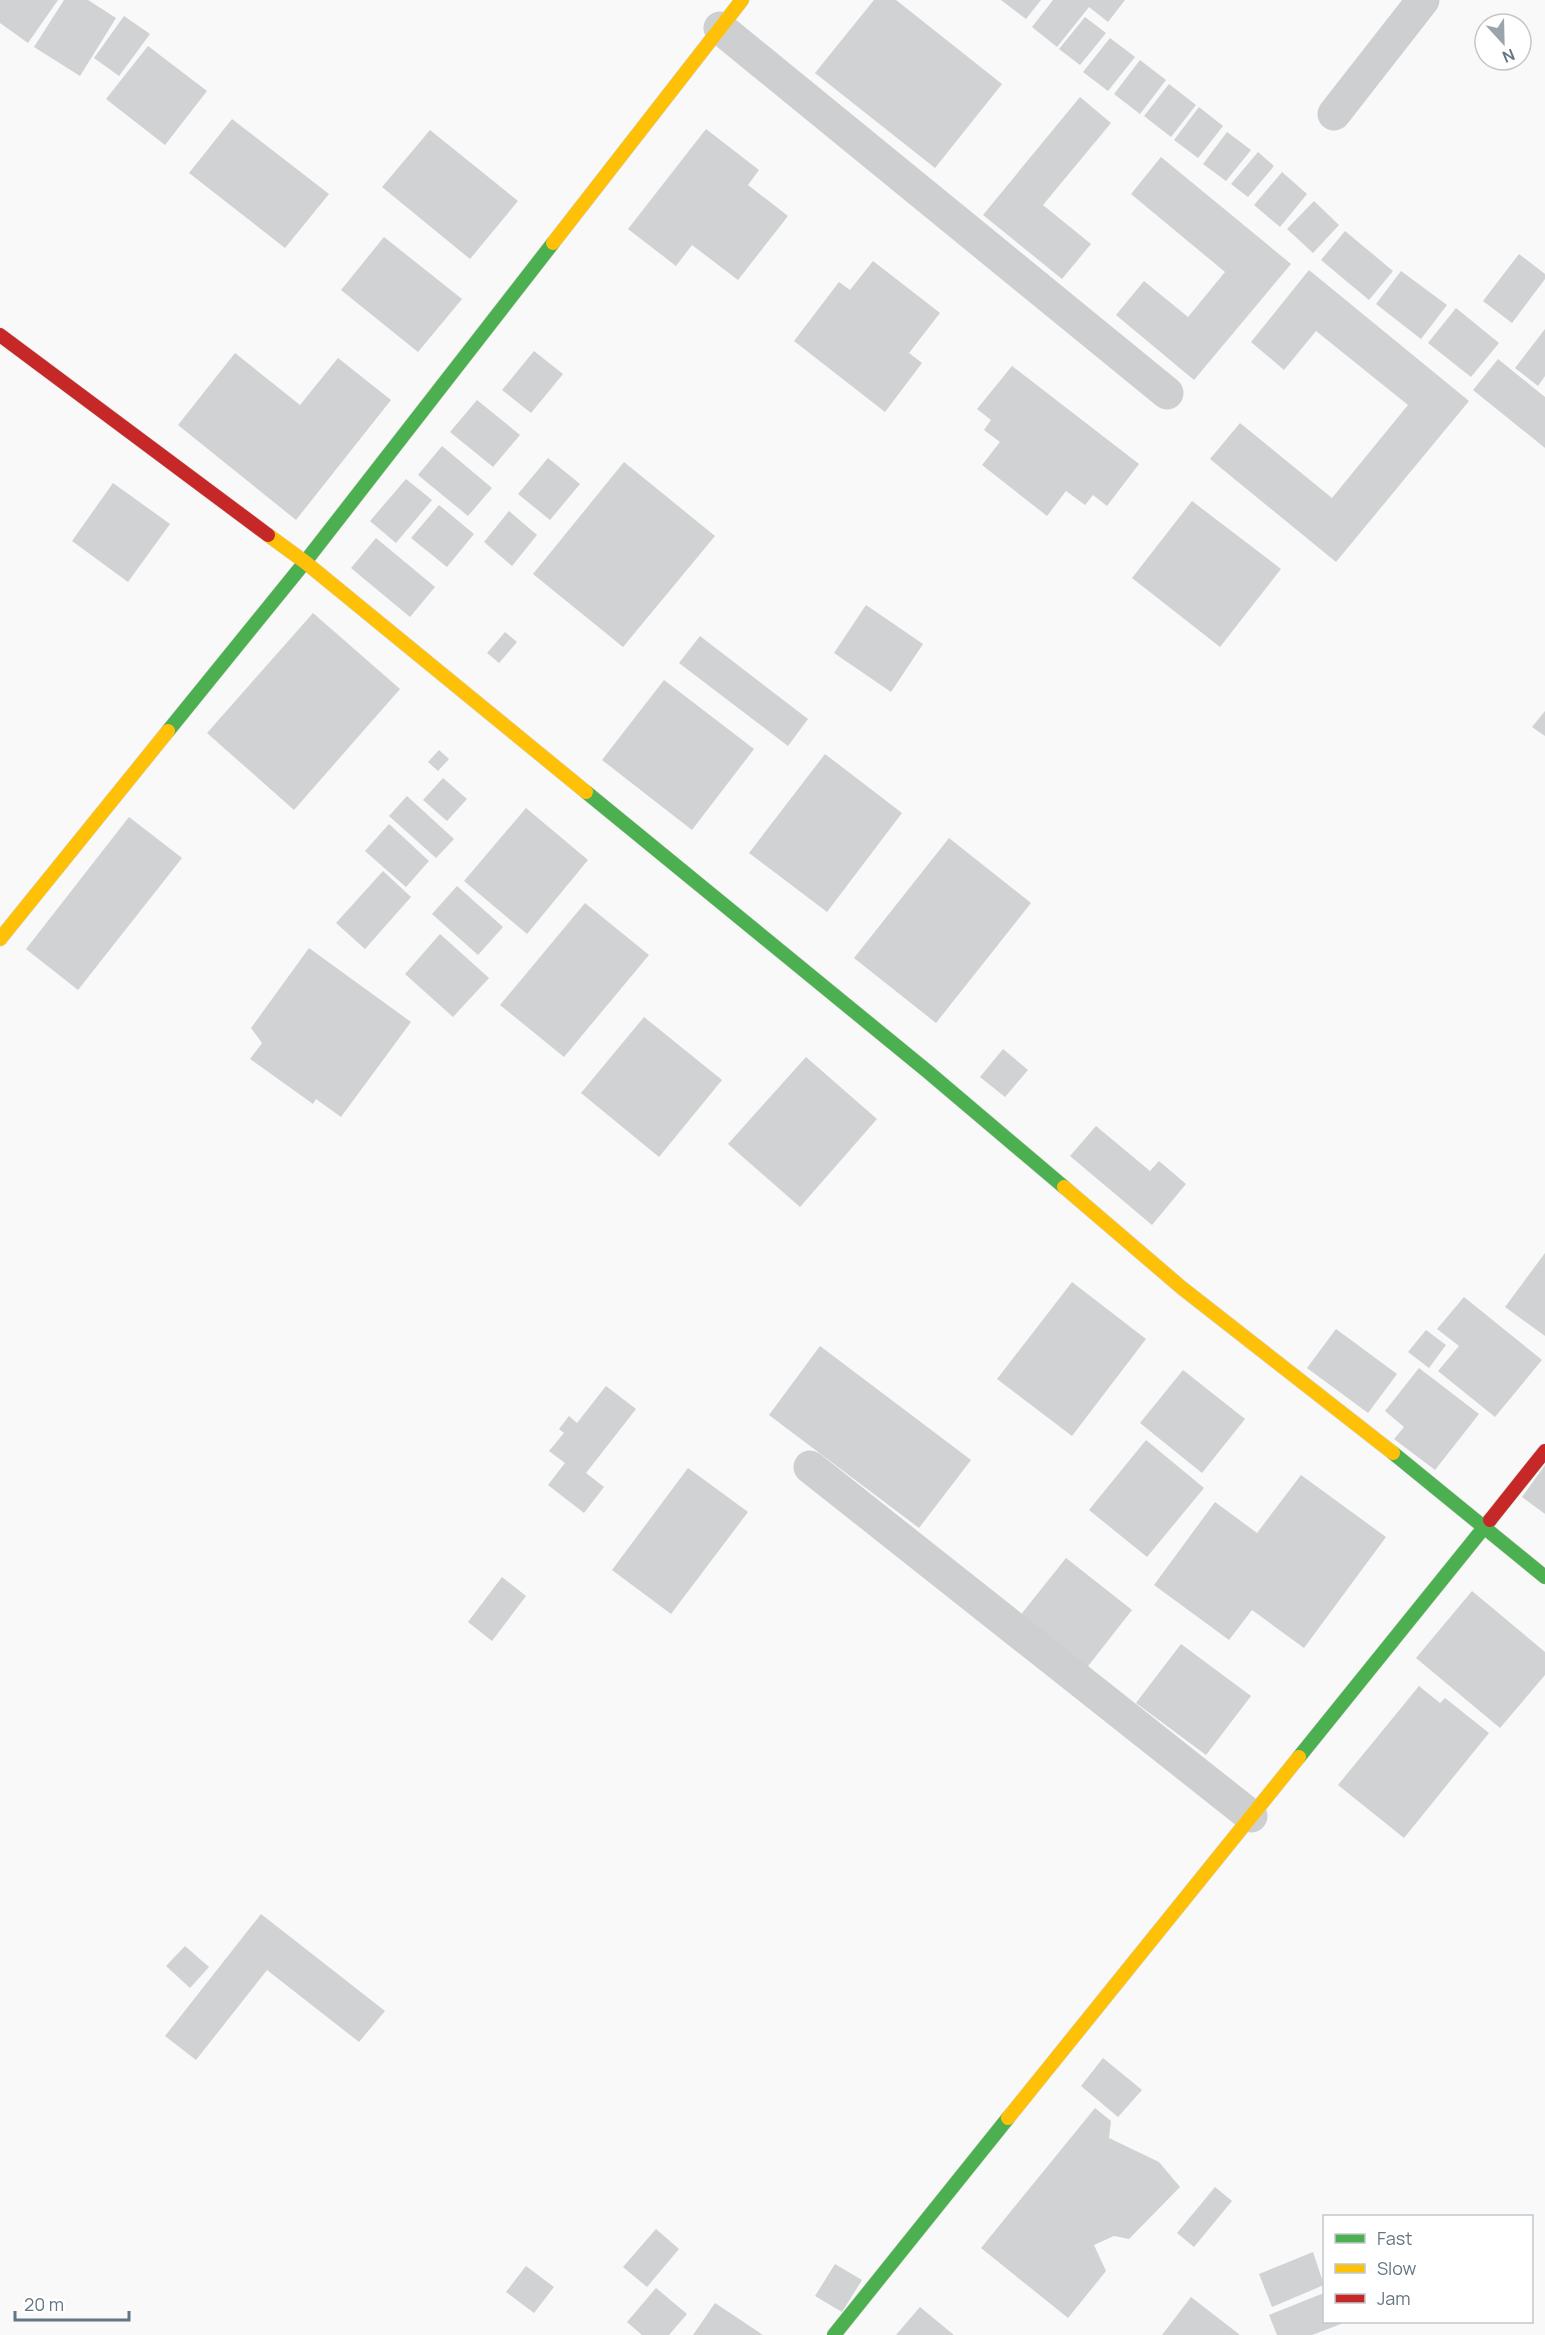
<svg xmlns="http://www.w3.org/2000/svg" width="1545" height="2335" viewBox="0 0 1545 2335" font-family="Manrope,sans-serif">
<rect width="100%" height="100%" fill="#f9f9f9"/>
<!-- building -->
<g fill="#d0d2d3">
<polygon points="0,0 58,0 28,43 0,23"/>
<polygon points="64,0 88,0 116,18 80,76 34,47"/>
<polygon points="874,0 896,0 1002,84 935,168 815,73"/>
<polygon points="1001,0 1041,0 1026,19"/>
<polygon points="1053,0 1125,0 1108,22 1089,7 1057,47 1032,27"/>
<polygon points="124,16 150,34 119,76 94,58"/>
<polygon points="1085,17 1106,33 1080,65 1059,49"/>
<polygon points="1110,38 1135,57 1108,91 1083,72"/>
<polygon points="148,46 207,91 165,145 106,99"/>
<polygon points="1140,60 1166,80 1140,114 1114,94"/>
<polygon points="1169,84 1196,105 1171,137 1144,116"/>
<polygon points="1080,97 1111,123 1043,205 1091,244 1062,279 983,215"/>
<polygon points="1199,107 1223,126 1198,158 1174,140"/>
<polygon points="232,119 329,194 285,248 189,173"/>
<polygon points="706,129 759,170 748,185 788,216 738,280 692,245 676,266 628,229"/>
<polygon points="430,130 518,201 470,259 382,187"/>
<polygon points="1227,132 1251,150 1226,181 1203,164"/>
<polygon points="1258,152 1274,166 1248,197 1231,184"/>
<polygon points="1161,157 1291,264 1194,380 1116,315 1144,281 1188,317 1225,272 1131,194"/>
<polygon points="1282,172 1307,194 1280,227 1254,205"/>
<polygon points="1314,201 1339,225 1313,253 1287,229"/>
<polygon points="1345,231 1393,271 1369,300 1321,260"/>
<polygon points="384,237 462,299 418,352 341,290"/>
<polygon points="1519,254 1545,274 1545,279 1512,323 1483,301"/>
<polygon points="873,261 940,313 909,353 922,363 885,412 794,341 839,282 850,290"/>
<polygon points="1309,270 1469,401 1336,562 1210,459 1240,423 1332,498 1408,405 1316,331 1284,370 1251,342"/>
<polygon points="1401,271 1447,305 1421,339 1376,304"/>
<polygon points="1456,308 1499,343 1471,377 1428,343"/>
<polygon points="1545,329 1545,376 1538,386 1515,368"/>
<polygon points="534,351 563,374 531,413 502,390"/>
<polygon points="235,353 300,405 338,358 391,400 296,520 178,425"/>
<polygon points="1498,359 1545,397 1545,448 1473,390"/>
<polygon points="1012,366 1139,464 1107,506 1093,495 1085,505 1066,491 1047,516 982,465 1000,442 984,430 991,420 977,409"/>
<polygon points="477,400 520,435 493,467 450,432"/>
<polygon points="442,446 492,488 468,516 418,475"/>
<polygon points="548,458 580,484 550,520 518,494"/>
<polygon points="624,462 715,536 623,647 533,574"/>
<polygon points="406,479 432,500 396,543 370,521"/>
<polygon points="113,483 170,524 128,582 72,541"/>
<polygon points="1192,501 1281,569 1220,647 1132,578"/>
<polygon points="439,505 474,534 447,567 411,538"/>
<polygon points="509,511 537,535 512,566 484,542"/>
<polygon points="376,538 435,587 410,617 351,568"/>
<polygon points="866,605 923,644 891,692 834,653"/>
<polygon points="313,613 400,689 294,810 207,733"/>
<polygon points="505,632 517,642 499,663 487,653"/>
<polygon points="700,636 808,719 788,746 679,663"/>
<polygon points="664,680 754,749 692,830 602,760"/>
<polygon points="1545,711 1545,736 1532,727"/>
<polygon points="439,750 449,759 438,771 428,762"/>
<polygon points="825,754 902,813 827,912 749,853"/>
<polygon points="443,778 467,799 447,821 423,800"/>
<polygon points="407,796 454,839 436,858 389,816"/>
<polygon points="526,808 588,860 527,934 464,881"/>
<polygon points="129,817 182,858 78,990 26,949"/>
<polygon points="389,824 429,861 406,887 365,851"/>
<polygon points="949,838 1031,903 936,1023 854,958"/>
<polygon points="383,871 411,897 365,949 336,923"/>
<polygon points="457,886 503,927 478,955 432,914"/>
<polygon points="585,903 649,955 564,1057 500,1005"/>
<polygon points="440,934 489,978 453,1017 405,974"/>
<polygon points="309,948 411,1022 341,1117 316,1099 313,1104 250,1059 262,1043 251,1028"/>
<polygon points="644,1017 722,1080 659,1157 581,1093"/>
<polygon points="1003,1049 1028,1070 1005,1097 980,1077"/>
<polygon points="806,1057 877,1119 800,1207 728,1144"/>
<polygon points="1096,1126 1150,1171 1159,1161 1186,1184 1152,1225 1070,1156"/>
<polygon points="1545,1253 1545,1336 1505,1307"/>
<polygon points="1072,1282 1146,1339 1072,1436 997,1379"/>
<polygon points="1464,1297 1542,1360 1495,1417 1438,1371 1459,1346 1437,1329"/>
<polygon points="1336,1329 1397,1374 1368,1413 1307,1368"/>
<polygon points="1426,1330 1446,1345 1429,1368 1408,1352"/>
<polygon points="820,1346 971,1460 919,1528 769,1415"/>
<polygon points="1419,1368 1479,1414 1435,1470 1394,1439 1404,1427 1385,1411"/>
<polygon points="1183,1370 1245,1419 1202,1473 1140,1423"/>
<polygon points="606,1386 636,1409 586,1473 604,1487 584,1513 548,1485 565,1463 549,1451 564,1433 559,1429 569,1416 577,1423"/>
<polygon points="1146,1440 1204,1488 1147,1557 1089,1510"/>
<polygon points="1545,1465 1545,1514 1522,1497"/>
<polygon points="688,1468 748,1512 671,1614 612,1570"/>
<polygon points="1301,1475 1386,1537 1304,1648 1252,1610 1229,1640 1154,1585 1215,1502 1257,1533"/>
<polygon points="1066,1558 1132,1610 1085,1670 1019,1617"/>
<polygon points="502,1577 526,1596 492,1641 468,1622"/>
<polygon points="1472,1591 1545,1652 1545,1675 1500,1728 1416,1658"/>
<polygon points="1181,1644 1251,1696 1206,1755 1136,1703"/>
<polygon points="1419,1686 1440,1703 1445,1698 1489,1733 1404,1838 1338,1785"/>
<polygon points="261,1914 385,2011 359,2042 267,1970 196,2060 165,2036"/>
<polygon points="185,1946 209,1967 190,1988 166,1966"/>
<polygon points="1103,2058 1142,2090 1118,2117 1081,2086"/>
<polygon points="1095,2108 1111,2121 1109,2138 1159,2162 1180,2187 1129,2239 1114,2236 1094,2245 1106,2271 1068,2318 981,2248"/>
<polygon points="1215,2187 1232,2201 1194,2247 1177,2233"/>
<polygon points="656,2229 679,2249 647,2287 623,2267"/>
<polygon points="1313,2252 1324,2285 1272,2307 1259,2274"/>
<polygon points="835,2264 862,2280 842,2312 815,2296"/>
<polygon points="526,2266 554,2287 534,2313 506,2292"/>
<polygon points="656,2288 687,2314 669,2335 642,2335 627,2322"/>
<polygon points="1324,2293 1324,2322 1340,2322 1341,2324 1312,2335 1277,2335 1269,2315"/>
<polygon points="1191,2297 1240,2335 1162,2335"/>
<polygon points="715,2303 763,2335 693,2335"/>
<polygon points="920,2307 954,2335 896,2335"/>
</g>
<g fill="none" stroke-linecap="round" stroke-linejoin="round">
<defs>
<g id="fast">
<polyline points="168,731 305,562 553,243"/>
<polyline points="586,792 927,1071 1064,1187"/>
<polyline points="1393,1453 1545,1577"/>
<polyline points="1299,1757 1490,1520"/>
<polyline points="834,2335 1008,2118"/>
</g>
<g id="slow">
<polyline points="553,243 742,0"/>
<polyline points="268,535 305,562 586,792"/>
<polyline points="0,939 168,731"/>
<polyline points="1064,1187 1182,1288 1393,1453"/>
<polyline points="1008,2118 1299,1757"/>
</g>
<g id="jam">
<polyline points="0,335 268,535"/>
<polyline points="1490,1520 1545,1451"/>
</g>
</defs>
<!-- fast casing -->
<use href="#fast" stroke="#d5d6d7" stroke-width="15"/>
<!-- slow casing -->
<use href="#slow" stroke="#d5d6d7" stroke-width="15"/>
<!-- jam casing -->
<use href="#jam" stroke="#d5d6d7" stroke-width="15"/>
<!-- street -->
<g stroke="#cecfd0" stroke-width="33">
<polyline points="720,28 1167,393"/>
<polyline points="1334,114 1423,0"/>
<polyline points="810,1467 1251,1816"/>
</g>
<!-- fast -->
<use href="#fast" stroke="#4caf50" stroke-width="14"/>
<!-- slow -->
<use href="#slow" stroke="#ffc107" stroke-width="14"/>
<!-- jam -->
<use href="#jam" stroke="#c62828" stroke-width="14"/>
</g>
<!-- legend -->
<rect x="1323" y="2215" width="210" height="108" fill="#ffffff" stroke="#c1c8cd" stroke-width="1.5"/>
<rect x="1335" y="2234" width="30" height="9" fill="#4caf50" stroke="#c1c8cd" stroke-width="1.5"/>
<text x="1377" y="2245" font-size="18" fill="#657683">Fast</text>
<rect x="1335" y="2264" width="30" height="9" fill="#ffc107" stroke="#c1c8cd" stroke-width="1.5"/>
<text x="1377" y="2275" font-size="18" fill="#657683">Slow</text>
<rect x="1335" y="2294" width="30" height="9" fill="#c62828" stroke="#c1c8cd" stroke-width="1.5"/>
<text x="1377" y="2305" font-size="18" fill="#657683">Jam</text>
<!-- north arrow -->
<g transform="translate(1503 42) rotate(158)"><circle r="28" fill="#ffffff" stroke="#c1c8cd" stroke-width="1.5"/>
<path d="M0-4.5L10 22L0 15L-10 22Z" fill="#99a4ac"/>
<text y="-9" font-size="16" font-weight="bold" text-anchor="middle" fill="#657683">N</text>
</g>
<!-- scale -->
<path d="M15 2311v9h114v-9" fill="none" stroke="#657683" stroke-width="3"/>
<text x="24" y="2311" font-size="18" fill="#657683" stroke="#ffffff" stroke-width="4.5" paint-order="stroke">20 m</text>
</svg>
